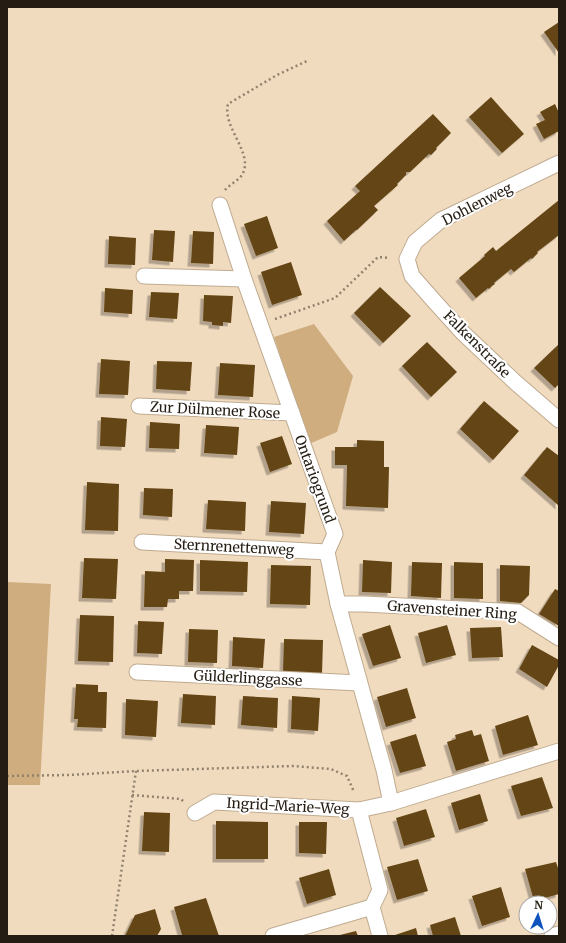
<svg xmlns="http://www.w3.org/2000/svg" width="566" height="943" viewBox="0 0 566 943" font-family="Merriweather,serif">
<defs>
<filter id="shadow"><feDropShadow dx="-3.5" dy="3.5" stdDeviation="0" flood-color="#0004"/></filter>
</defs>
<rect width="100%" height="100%" fill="#f1dbbf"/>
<!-- green -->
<g fill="#cfad7e">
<polygon points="314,324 353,376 337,432 309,444 274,337"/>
<polygon points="7,582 51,584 40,785 7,785"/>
</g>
<!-- building -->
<g fill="#634514" filter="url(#shadow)">
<polygon points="559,22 559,53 544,32"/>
<polygon points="491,97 524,134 502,153 469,117"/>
<polygon points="555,104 559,113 559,131 544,139 536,124 545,120 540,112"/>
<polygon points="433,114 451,133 436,148 437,149 431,155 429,154 410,172 406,172 406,175 397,184 398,185 374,206 378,210 357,230 356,230 344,241 327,221 360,191 355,186"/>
<polygon points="559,200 559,235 537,252 538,253 532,259 531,258 514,272 511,269 494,283 495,284 492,286 489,289 488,288 476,298 459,278 485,256 484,255 493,247 496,251"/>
<polygon points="267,216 278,248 256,256 244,224"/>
<polygon points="154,230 175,231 173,262 152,260"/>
<polygon points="193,231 214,232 213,264 191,263"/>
<polygon points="109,236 136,238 135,265 108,264"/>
<polygon points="291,262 302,295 272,305 261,272"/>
<polygon points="380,287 411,316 383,343 354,313"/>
<polygon points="105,288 133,290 132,314 104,312"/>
<polygon points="151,292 179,293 177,319 149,317"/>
<polygon points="204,295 233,296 231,323 223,322 223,326 212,325 212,322 203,321"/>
<polygon points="427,342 457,372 431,397 402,366"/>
<polygon points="559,344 559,384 555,388 534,368"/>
<polygon points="101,359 130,361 128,395 99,394"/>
<polygon points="157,361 192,362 190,391 156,389"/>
<polygon points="220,363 255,365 253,397 218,395"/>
<polygon points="484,401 519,431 493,460 460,429"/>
<polygon points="101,417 127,419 125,447 100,446"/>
<polygon points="150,422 180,424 179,449 149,448"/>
<polygon points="206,425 239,427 237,455 204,453"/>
<polygon points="282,436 292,464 270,472 260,443"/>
<polygon points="357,440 384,441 384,467 389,467 388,508 346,506 347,465 335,465 335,447 357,447"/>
<polygon points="547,447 559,456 559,506 524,475"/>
<polygon points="87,482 119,484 118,531 85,530"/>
<polygon points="144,488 173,489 172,517 143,515"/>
<polygon points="208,500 246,502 245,531 206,529"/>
<polygon points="271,501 306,503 304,534 269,532"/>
<polygon points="84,558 118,559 116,599 82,598"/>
<polygon points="165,559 194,560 193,591 179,591 179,599 168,599 167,607 144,607 145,571 165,572"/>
<polygon points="200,560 248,562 247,592 200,591"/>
<polygon points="363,560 392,562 391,593 362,592"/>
<polygon points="412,562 442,563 441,598 411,596"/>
<polygon points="454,562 483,563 483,599 454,598"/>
<polygon points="271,565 311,566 310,605 270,604"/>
<polygon points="500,565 530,566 529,595 521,603 500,601"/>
<polygon points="555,589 559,591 559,626 539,614"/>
<polygon points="80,615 114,616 113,662 78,661"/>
<polygon points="138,621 164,622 162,654 137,653"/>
<polygon points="390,625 401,658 373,666 362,634"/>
<polygon points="447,625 456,655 426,663 418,633"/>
<polygon points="501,627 503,657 472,658 470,628"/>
<polygon points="189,629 218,630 217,663 188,662"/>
<polygon points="233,637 265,639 263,668 232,666"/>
<polygon points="284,639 323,640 322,674 283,671"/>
<polygon points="532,645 559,660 559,665 547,687 519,669"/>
<polygon points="76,684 98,685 98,692 107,692 106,728 77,727 78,719 74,719"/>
<polygon points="407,688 416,718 386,727 377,697"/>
<polygon points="183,694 216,696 215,725 181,723"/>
<polygon points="243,696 278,698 277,728 241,725"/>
<polygon points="292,696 320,698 318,731 291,729"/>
<polygon points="126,699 158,701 156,737 125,735"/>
<polygon points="528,715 538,745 503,755 495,726"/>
<polygon points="472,730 474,736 481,734 489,761 456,771 447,742 456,739 455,735"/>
<polygon points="416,734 426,766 400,773 390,742"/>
<polygon points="542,777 553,808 521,816 511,786"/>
<polygon points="480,794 488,821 459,830 451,803"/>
<polygon points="426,809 435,837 404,846 396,818"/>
<polygon points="144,812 170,813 169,852 142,851"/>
<polygon points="216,821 268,822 268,859 216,859"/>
<polygon points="299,822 327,822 326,854 299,853"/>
<polygon points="418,859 428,891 397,900 387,867"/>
<polygon points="556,862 559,871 559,894 534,901 525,869"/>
<polygon points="329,869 336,895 307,904 299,878"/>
<polygon points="501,887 510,917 482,926 472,896"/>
<polygon points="206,898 219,936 182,935 174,907"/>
<polygon points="155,909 161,929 157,936 125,936 135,915"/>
<polygon points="455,917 461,936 433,936 430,925"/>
<polygon points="416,928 418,936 392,936"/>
<polygon points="356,931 358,936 340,936 340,935"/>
</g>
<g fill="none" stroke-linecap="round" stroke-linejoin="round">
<defs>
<g id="minor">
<polyline points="559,163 441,220 415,242 407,259 412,276 435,302 463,333 515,382 559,420"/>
<polyline points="220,205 244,279 335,534 327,552 338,604 384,770 391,803"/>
<polyline points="144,276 244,279"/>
<polyline points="139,406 292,413"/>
<polyline points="142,542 327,552"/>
<polyline points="338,604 364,604 518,612 559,638"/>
<polyline points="137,672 359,683"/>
<polyline points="359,810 380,890 372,907 380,936"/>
<polyline points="195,813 214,802 359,810 391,803 559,751"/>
<polyline points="273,936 372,907"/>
<polyline points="552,936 559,934"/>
</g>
</defs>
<!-- minor casing -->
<use href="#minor" stroke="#bfab90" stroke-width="17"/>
<!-- path -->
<g stroke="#91826e" stroke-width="2.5" stroke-dasharray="2 3" stroke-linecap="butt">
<path d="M225,190C230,184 240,180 243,173C253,152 222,127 228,104L277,75L307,61"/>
<polyline points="275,319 335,298 378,257 390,258"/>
<polyline points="7,776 69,775 136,771 293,766 331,769 347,776 354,792"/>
<polyline points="132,795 181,799 184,802"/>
<polyline points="112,936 136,771"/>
</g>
<!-- minor -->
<use href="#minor" stroke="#fff" stroke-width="15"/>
</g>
<g text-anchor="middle" stroke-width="4" stroke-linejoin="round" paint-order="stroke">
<!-- street labels -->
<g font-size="14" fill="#251d13" stroke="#fff">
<text transform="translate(477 204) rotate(-27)" y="5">Dohlenweg</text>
<text transform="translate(477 344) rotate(45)" y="5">Falkenstraße</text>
<text transform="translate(215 410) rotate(3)" y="5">Zur Dülmener Rose</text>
<text transform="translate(315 479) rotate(70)" y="5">Ontariogrund</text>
<text transform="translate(234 547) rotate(3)" y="5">Sternrenettenweg</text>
<text transform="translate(452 610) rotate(4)" y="5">Gravensteiner Ring</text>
<text transform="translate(248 678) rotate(3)" y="5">Gülderlinggasse</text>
<text transform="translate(288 806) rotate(3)" y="5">Ingrid-Marie-Weg</text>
</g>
</g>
<!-- border -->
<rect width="566" height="943" fill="none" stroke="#251d13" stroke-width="16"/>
<!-- north arrow -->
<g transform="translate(538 915) rotate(4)"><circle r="19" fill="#ffffff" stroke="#a8a5a1"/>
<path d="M0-3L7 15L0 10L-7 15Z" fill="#0f53be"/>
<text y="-6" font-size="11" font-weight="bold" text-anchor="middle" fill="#251d13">N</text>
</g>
</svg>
